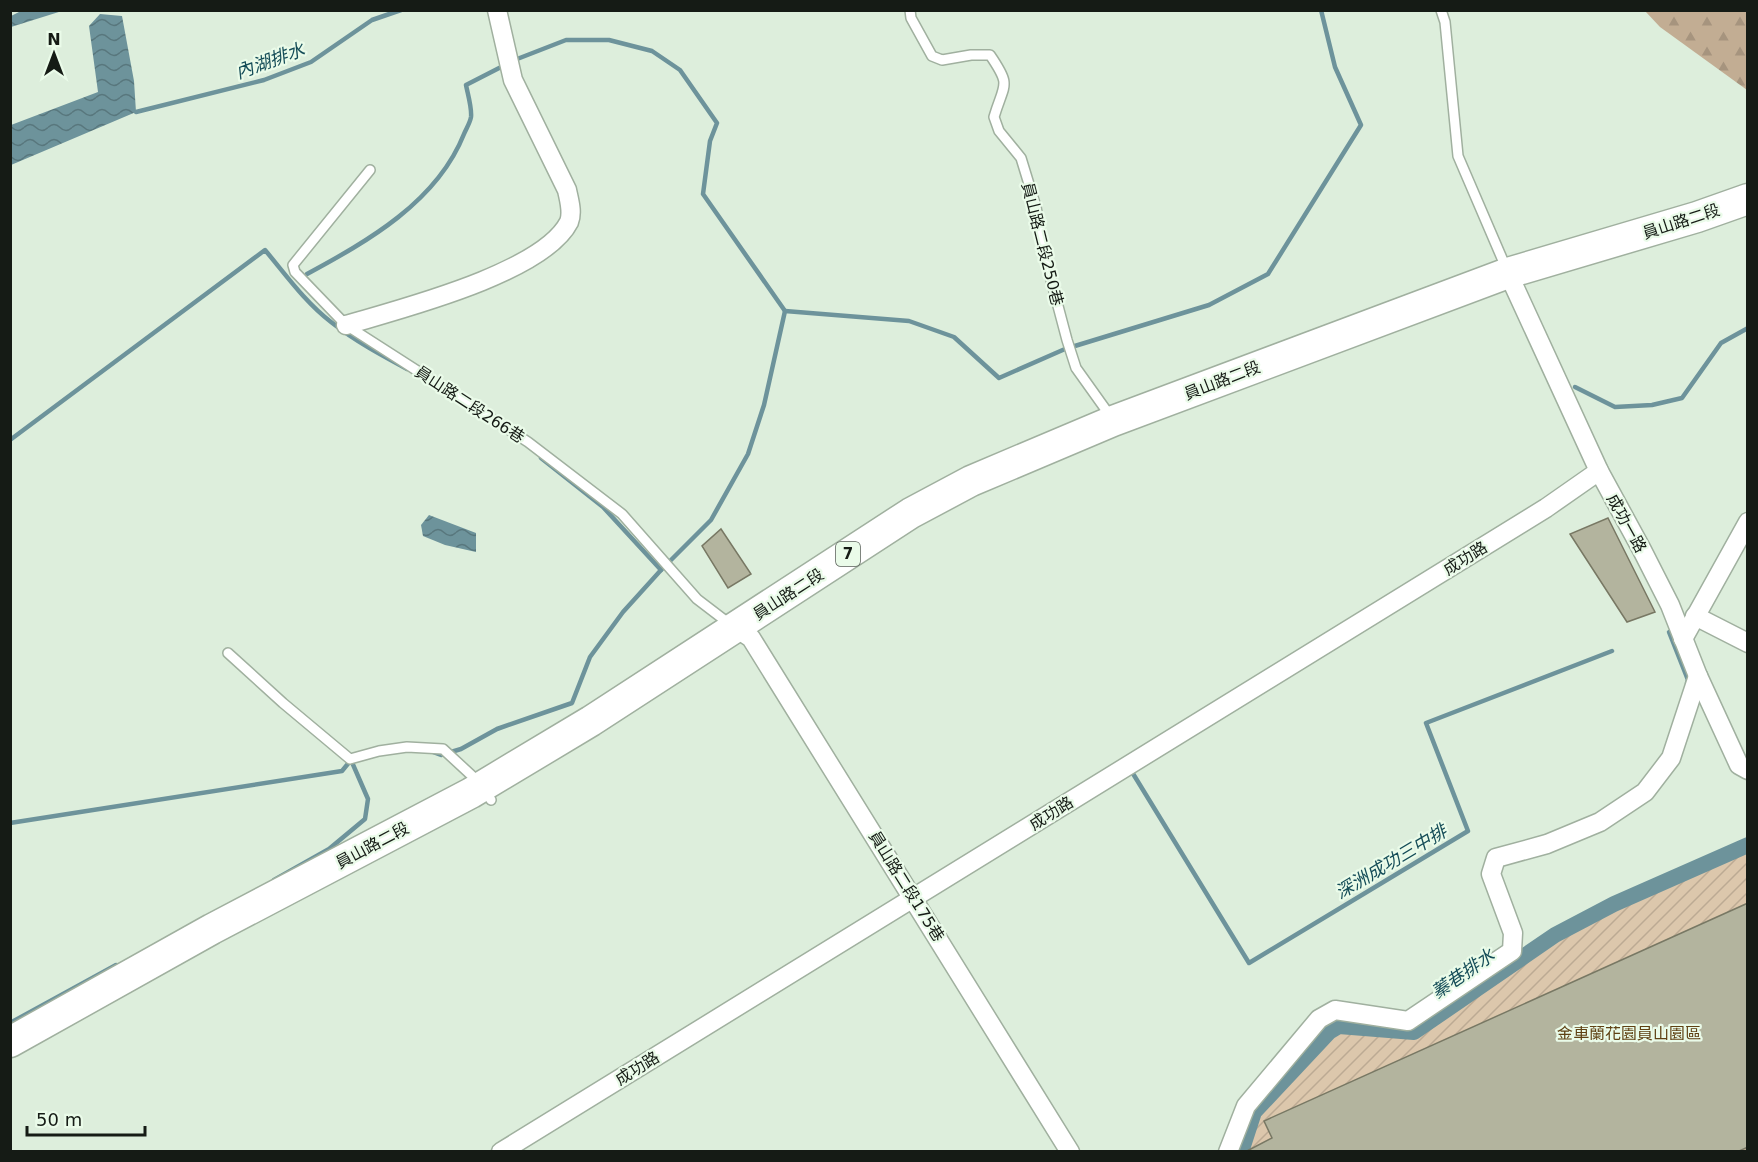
<svg xmlns="http://www.w3.org/2000/svg" width="1758" height="1162" viewBox="0 0 1758 1162" font-family="'DejaVu Sans','Noto Sans TC',sans-serif">
<defs>
<pattern id="forest-firs" width="22" height="20" patternUnits="userSpaceOnUse" patternTransform="scale(1.5)"><rect width="22" height="20" fill="#c2ad93"/><path d="M5 1l3.5 6h-7zM16 11l3.5 6h-7z" fill="#a6947e"/></pattern>
<pattern id="garden-furrows" width="10" height="10" patternUnits="userSpaceOnUse" patternTransform="scale(1.5)"><rect width="10" height="10" fill="#dcc7ac"/><path d="M-1 1l2-2M0 10L10 0M9 11l2-2" fill="none" stroke="#bcaa93"/></pattern>
<pattern id="water-waves" width="16" height="10" patternUnits="userSpaceOnUse" patternTransform="scale(1.5)"><rect width="16" height="10" fill="#6d939b"/><path d="M0 5q4-4 8 0t8 0" fill="none" stroke="#58777d"/></pattern>
</defs>
<rect width="100%" height="100%" fill="#ddeedc"/>
<!-- forest -->
<polygon fill="url(#forest-firs)" points="1645,11 1747,11 1747,90 1660,27"/>
<!-- garden -->
<polygon fill="url(#garden-furrows)" points="1747,846 1747,1151 1246,1152 1260,1114 1339,1031 1408,1038 1587,919"/>
<!-- water -->
<g fill="url(#water-waves)">
<polygon points="21,11 21,10 62,11 11,27 11,16"/>
<polygon points="100,14 122,16 134,81 136,112 11,165 11,125 98,92 89,26"/>
<polygon points="429,515 476,533 476,552 445,545 423,536 421,525"/>
</g>
<g fill="none" stroke-linecap="round" stroke-linejoin="round">
<!-- stream -->
<g stroke="#6d939b" stroke-width="4.5">
<polyline points="512,61 566,40 609,40 652,51 680,70 717,123 710,141 703,194 785,311"/>
<polyline points="136,112 264,80 311,62 372,20 401,10"/>
<path d="M307,274C368,241 437,202 464,134C466,129 470,123 471,117C472,108 468,95 466,85L505,65"/>
<polyline points="1575,387 1615,407 1652,405 1682,398 1721,343 1748,328"/>
<path d="M10,440L265,250C286,275 305,302 331,322C355,341 381,355 407,369"/>
<polyline points="541,458 603,507 661,570"/>
<polyline points="1669,632 1688,680 1687,683"/>
<polyline points="433,752 441,755 461,749 497,729 572,703 590,657 623,612 661,570 711,520 748,454 764,405 785,311 909,321 954,337 999,378 1065,349 1209,305 1268,274 1361,125 1335,67 1321,10"/>
<polyline points="1132,772 1249,963 1468,831 1426,723 1612,651"/>
<polyline points="10,823 342,771 351,760"/>
<polyline points="274,880 329,849 365,819 368,799 351,760 353,759"/>
<polyline points="10,1023 116,965"/>
</g>
<!-- canal -->
<polyline stroke="#6d939b" stroke-width="16" points="1241,1152 1254,1112 1329,1032 1339,1026 1414,1032 1555,935 1614,904 1748,845"/>
</g>
<!-- building -->
<g fill="#b3b49e" stroke="#787864" stroke-width="1.5">
<polygon points="1608,518 1655,612 1627,622 1570,534"/>
<polygon points="721,529 751,574 728,588 702,546"/>
<polygon points="1748,903 1748,1147 1737,1152 1245,1152 1272,1138 1264,1121"/>
</g>
<g fill="none" stroke-linecap="round" stroke-linejoin="round">
<defs>
<g id="service">
<path d="M910,10L911,18L932,56L942,60L971,55H990C1012,87 1004,83 994,117L999,131L1021,158L1036,207L1045,257L1067,340L1076,368L1111,417"/>
<polyline points="1441,10 1445,22 1458,156 1507,270"/>
<polyline points="370,170 293,265 295,272 346,325 528,442 622,514 697,599 731,625"/>
<polyline points="228,653 283,703 350,759 379,751 407,747 443,749 483,786 491,800"/>
</g>
<g id="minor">
<polyline points="1508,273 1599,471 1642,550 1670,605 1698,676 1739,765 1748,770"/>
<path d="M346,325C400,309 543,273 569,222C573,212 569,200 567,190L513,80L497,10"/>
<polyline points="1695,616 1748,643"/>
<polyline points="736,628 751,638 1070,1152"/>
<polyline points="1683,639 1748,522"/>
<polyline points="501,1152 1546,508 1599,471"/>
<polyline points="1228,1152 1246,1106 1319,1019 1335,1010 1408,1021 1512,951 1513,933 1491,874 1496,858 1547,844 1600,822 1645,792 1671,758 1698,676"/>
</g>
<polyline id="primary" points="10,1042 212,929 471,793 591,721 911,513 971,481 1113,421 1508,273 1697,217 1748,199"/>
</defs>
<!-- service casing -->
<use href="#service" stroke="#a0b09f" stroke-width="12"/>
<!-- minor casing -->
<use href="#minor" stroke="#a0b09f" stroke-width="21"/>
<!-- primary casing -->
<use href="#primary" stroke="#a0b09f" stroke-width="33"/>
<!-- service -->
<use href="#service" stroke="#fff" stroke-width="9"/>
<!-- minor -->
<use href="#minor" stroke="#fff" stroke-width="18"/>
<!-- primary -->
<use href="#primary" stroke="#fff" stroke-width="30"/>
</g>
<g text-anchor="middle" stroke-width="4.5" stroke-linejoin="round" paint-order="stroke">
<!-- shield labels -->
<rect fill="#eafbe9" stroke="#555e55" stroke-width="1.5" x="836" y="542" width="24" height="24" rx="4.5"/>
<g font-size="15" font-weight="bold" fill="#151b15">
<text x="848" y="559">7</text>
</g>
<!-- street labels -->
<g font-size="16" fill="#151b15" stroke="#eafbe9">
<text transform="translate(1681 221) rotate(-18)" y="6">員山路二段</text>
<text transform="translate(1043 244) rotate(76)" y="6">員山路二段250巷</text>
<text transform="translate(1222 380) rotate(-21)" y="6">員山路二段</text>
<text transform="translate(470 404) rotate(33)" y="6">員山路二段266巷</text>
<text transform="translate(1627 523) rotate(61)" y="6">成功一路</text>
<text transform="translate(1465 558) rotate(-32)" y="6">成功路</text>
<text transform="translate(788 594) rotate(-33)" y="6">員山路二段</text>
<text transform="translate(1051 813) rotate(-32)" y="6">成功路</text>
<text transform="translate(372 845) rotate(-28)" y="6">員山路二段</text>
<text transform="translate(907 886) rotate(58)" y="6">員山路二段175巷</text>
<text transform="translate(637 1068) rotate(-32)" y="6">成功路</text>
</g>
<!-- park labels -->
<g font-size="16" fill="#5f4113" stroke="#eafbe9">
<text x="1629" y="1039">金車蘭花園員山園區</text>
</g>
<!-- water labels -->
<g font-size="18" font-style="italic" fill="#144c57" stroke="#eafbe9">
<text transform="translate(270 61) rotate(-20)" y="6">內湖排水</text>
<text transform="translate(1391 862) rotate(-31)" y="6">深洲成功三中排</text>
<text transform="translate(1463 974) rotate(-35)" y="6">蓁巷排水</text>
</g>
</g>
<!-- border -->
<rect width="1758" height="1162" fill="none" stroke="#151b15" stroke-width="24"/>
<!-- north arrow -->
<g transform="translate(54 54)" stroke="#eafbe9" stroke-width="4.5" paint-order="stroke">
<path d="M0-4.5L10 22L0 15L-10 22Z" fill="#151b15"/>
<text y="-9" font-size="16" font-weight="bold" text-anchor="middle" fill="#151b15">N</text>
</g>
<!-- scale -->
<path d="M27 1126v9h118v-9" fill="none" stroke="#151b15" stroke-width="3"/>
<text x="36" y="1126" font-size="18" fill="#151b15" stroke="#eafbe9" stroke-width="4.5" paint-order="stroke">50 m</text>
</svg>
